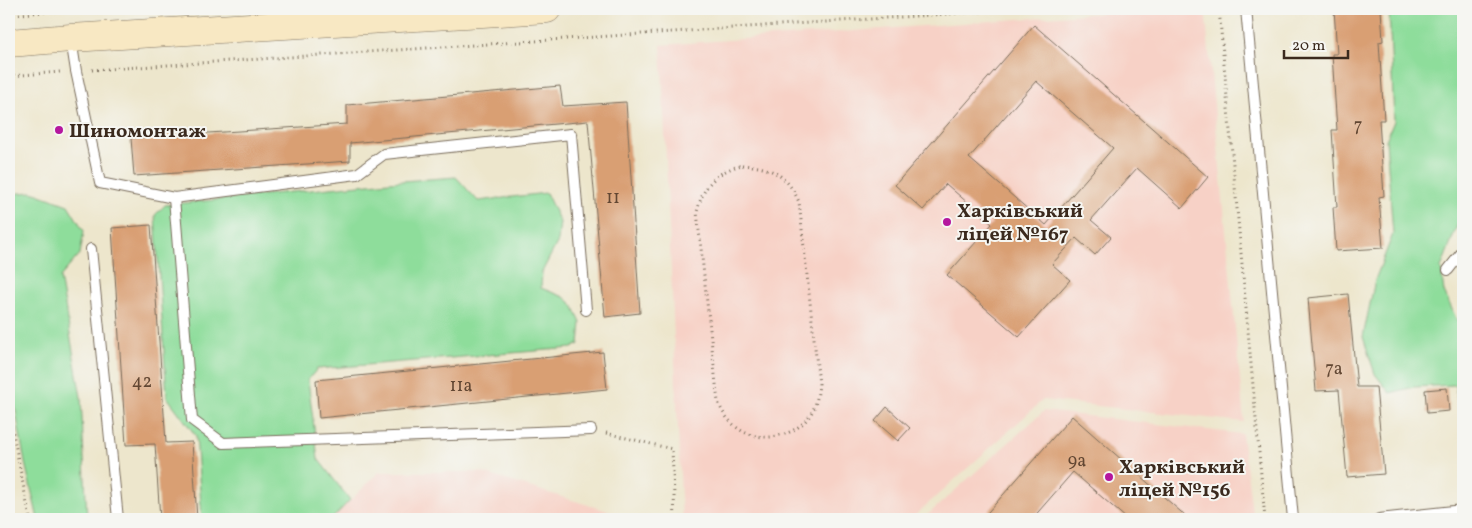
<svg xmlns="http://www.w3.org/2000/svg" width="1472" height="528" viewBox="0 0 1472 528" font-family="Vollkorn,serif">
<rect width="100%" height="100%" fill="#f6f6f2"/>
<filter id="ink" filterUnits="userSpaceOnUse"><feTurbulence type="fractalNoise" baseFrequency=".02" numOctaves="2"/><feDisplacementMap in="SourceGraphic" scale="10" xChannelSelector="R" yChannelSelector="G"/><feConvolveMatrix kernelMatrix="1 2 1 2 8 2 1 2 1" color-interpolation-filters="sRGB"/></filter>
<filter id="wash" filterUnits="userSpaceOnUse"><feTurbulence type="fractalNoise" baseFrequency=".0096" numOctaves="4" result="noise"/><feDisplacementMap in="SourceGraphic" scale="20" xChannelSelector="R" yChannelSelector="G"/><feGaussianBlur stdDeviation="1.12" result="paint"/><feColorMatrix in="noise" values="0 0 0 0 0 0 0 0 0 0 0 0 0 0 0 0 0 1.4 0 .05"/><feComposite in="paint" operator="in"/></filter>
<g filter="url(#wash)">
<rect width="100%" height="100%" fill="#ede6cc"/>
<!-- built -->
<g fill="#f7d1c6">
<polygon points="1156,9 1205,9 1244,422 1043,400 911,519 682,519 661,45"/>
<polygon points="1044,411 1242,434 1253,519 923,519"/>
<polygon points="379,472 480,472 634,519 332,519"/>
</g>
<!-- green -->
<g fill="#8edd9b" stroke="#64845c">
<polygon points="1389,9 1463,9 1463,210 1441,268 1444,292 1463,333 1463,414 1458,404 1455,385 1414,387 1390,393 1375,374 1363,337 1375,280 1393,234 1386,140 1394,121"/>
<polygon points="456,177 478,201 546,193 560,222 558,241 542,272 541,288 564,297 573,305 581,323 579,344 572,348 317,369 308,380 318,459 350,500 332,519 202,519 196,436 167,397 155,215 165,205 389,182"/>
<polygon points="32,192 68,205 84,231 80,254 60,277 81,397 87,519 38,519 25,463 9,372 9,194"/>
</g>
<g id="blocks">
<!-- building -->
<g fill="#d99f73" fill-rule="evenodd">
<polygon points="1334,9 1381,9 1383,41 1379,42 1384,120 1379,120 1384,196 1379,197 1383,248 1336,251 1333,207 1337,207 1332,130 1337,130 1332,54 1337,54"/>
<path d="M1034,25L1208,177L1182,208L1137,168L1091,220L1111,237L1095,255L1076,238L1052,264L1070,280L1019,337L947,275L992,224L946,184L923,210L895,185ZM1036,81L1113,148L1046,225L969,158Z"/>
<polygon points="560,86 563,106 626,102 640,313 605,317 588,121 350,143 350,161 134,176 131,138 347,124 347,105"/>
<polygon points="151,225 166,443 192,442 197,519 160,519 155,444 126,445 112,228"/>
<polygon points="1348,294 1357,387 1376,387 1384,474 1347,477 1339,390 1316,391 1308,298"/>
<polygon points="603,352 607,389 319,418 316,380"/>
<polygon points="1447,388 1449,411 1427,413 1425,390"/>
<polygon points="887,407 910,428 898,441 875,421"/>
<polygon points="1072,416 1189,519 1127,519 1073,472 1032,519 982,519"/>
</g>
</g>
</g>
<g filter="url(#ink)">
<use href="#blocks" fill-opacity="0" stroke="#796c5b" stroke-width="1"/>
<g fill="none" stroke-linecap="round" stroke-linejoin="round">
<defs>
<g id="lane">
<polyline points="1246,9 1293,519"/>
<polyline points="71,39 76,71 100,183 174,198 357,174 384,154 571,134 586,310"/>
<polyline points="174,198 192,420 223,443 591,430"/>
<polyline points="91,249 118,519"/>
<polyline points="1448,270 1463,251"/>
<polyline points="1379,519 1463,510"/>
</g>
<polyline id="secondary" points="9,43 71,38 547,9"/>
</defs>
<!-- lane casing -->
<use href="#lane" stroke="#796c5b" stroke-width="12"/>
<!-- secondary casing -->
<use href="#secondary" stroke="#796c5b" stroke-width="29"/>
<!-- path -->
<g stroke="#796c5b" stroke-width="3" stroke-dasharray="1 4" stroke-linecap="butt">
<polyline points="1219,9 1265,519"/>
<polyline points="9,15 78,9"/>
<polyline points="92,70 1023,9"/>
<polyline points="9,76 60,72"/>
<path d="M742,165C771,167 787,174 799,202L819,384C818,393 817,402 813,410C798,440 752,447 730,421C725,416 721,409 718,402L697,212C703,186 715,172 742,165Z"/>
<polyline points="9,413 30,519"/>
<polyline points="606,433 672,449 675,519"/>
</g>
<!-- lane -->
<use href="#lane" stroke="#fff" stroke-width="10"/>
<!-- secondary -->
<use href="#secondary" stroke="#f8e8c3" stroke-width="28"/>
</g>
</g>
<!-- markers -->
<g fill="#b5179e" stroke="#f6f6f2" stroke-width="2">
<circle cx="59" cy="130" r="5"/>
<circle cx="947" cy="222" r="5"/>
<circle cx="1109" cy="477" r="5"/>
</g>
<g text-anchor="middle" stroke-width="4" stroke-linejoin="round" paint-order="stroke">
<!-- number labels -->
<g font-size="18" fill="#624733">
<text x="1358" y="131">7</text>
<text x="613" y="203">11</text>
<text x="1334" y="374">7а</text>
<text x="142" y="387">42</text>
<text x="461" y="391">11а</text>
<text x="1077" y="466">9а</text>
</g>
<!-- poi labels -->
<g font-size="20" font-weight="bold" fill="#3b2a1e" stroke="#f6f6f2" text-anchor="start">
<text x="69" y="137">Шиномонтаж</text>
<text x="957" y="217">Харківський<tspan x="957" dy="23">ліцей №167</tspan></text>
<text x="1119" y="473">Харківський<tspan x="1119" dy="23">ліцей №156</tspan></text>
</g>
</g>
<!-- margin -->
<rect width="1472" height="528" fill="none" stroke="#f6f6f2" stroke-width="30"/>
<!-- scale -->
<path d="M1284 50v8h64v-8" fill="none" stroke="#3b2a1e" stroke-width="2.5"/>
<text x="1292" y="50" font-size="15" fill="#3b2a1e" stroke="#f6f6f2" stroke-width="4" paint-order="stroke">20 m</text>
</svg>
